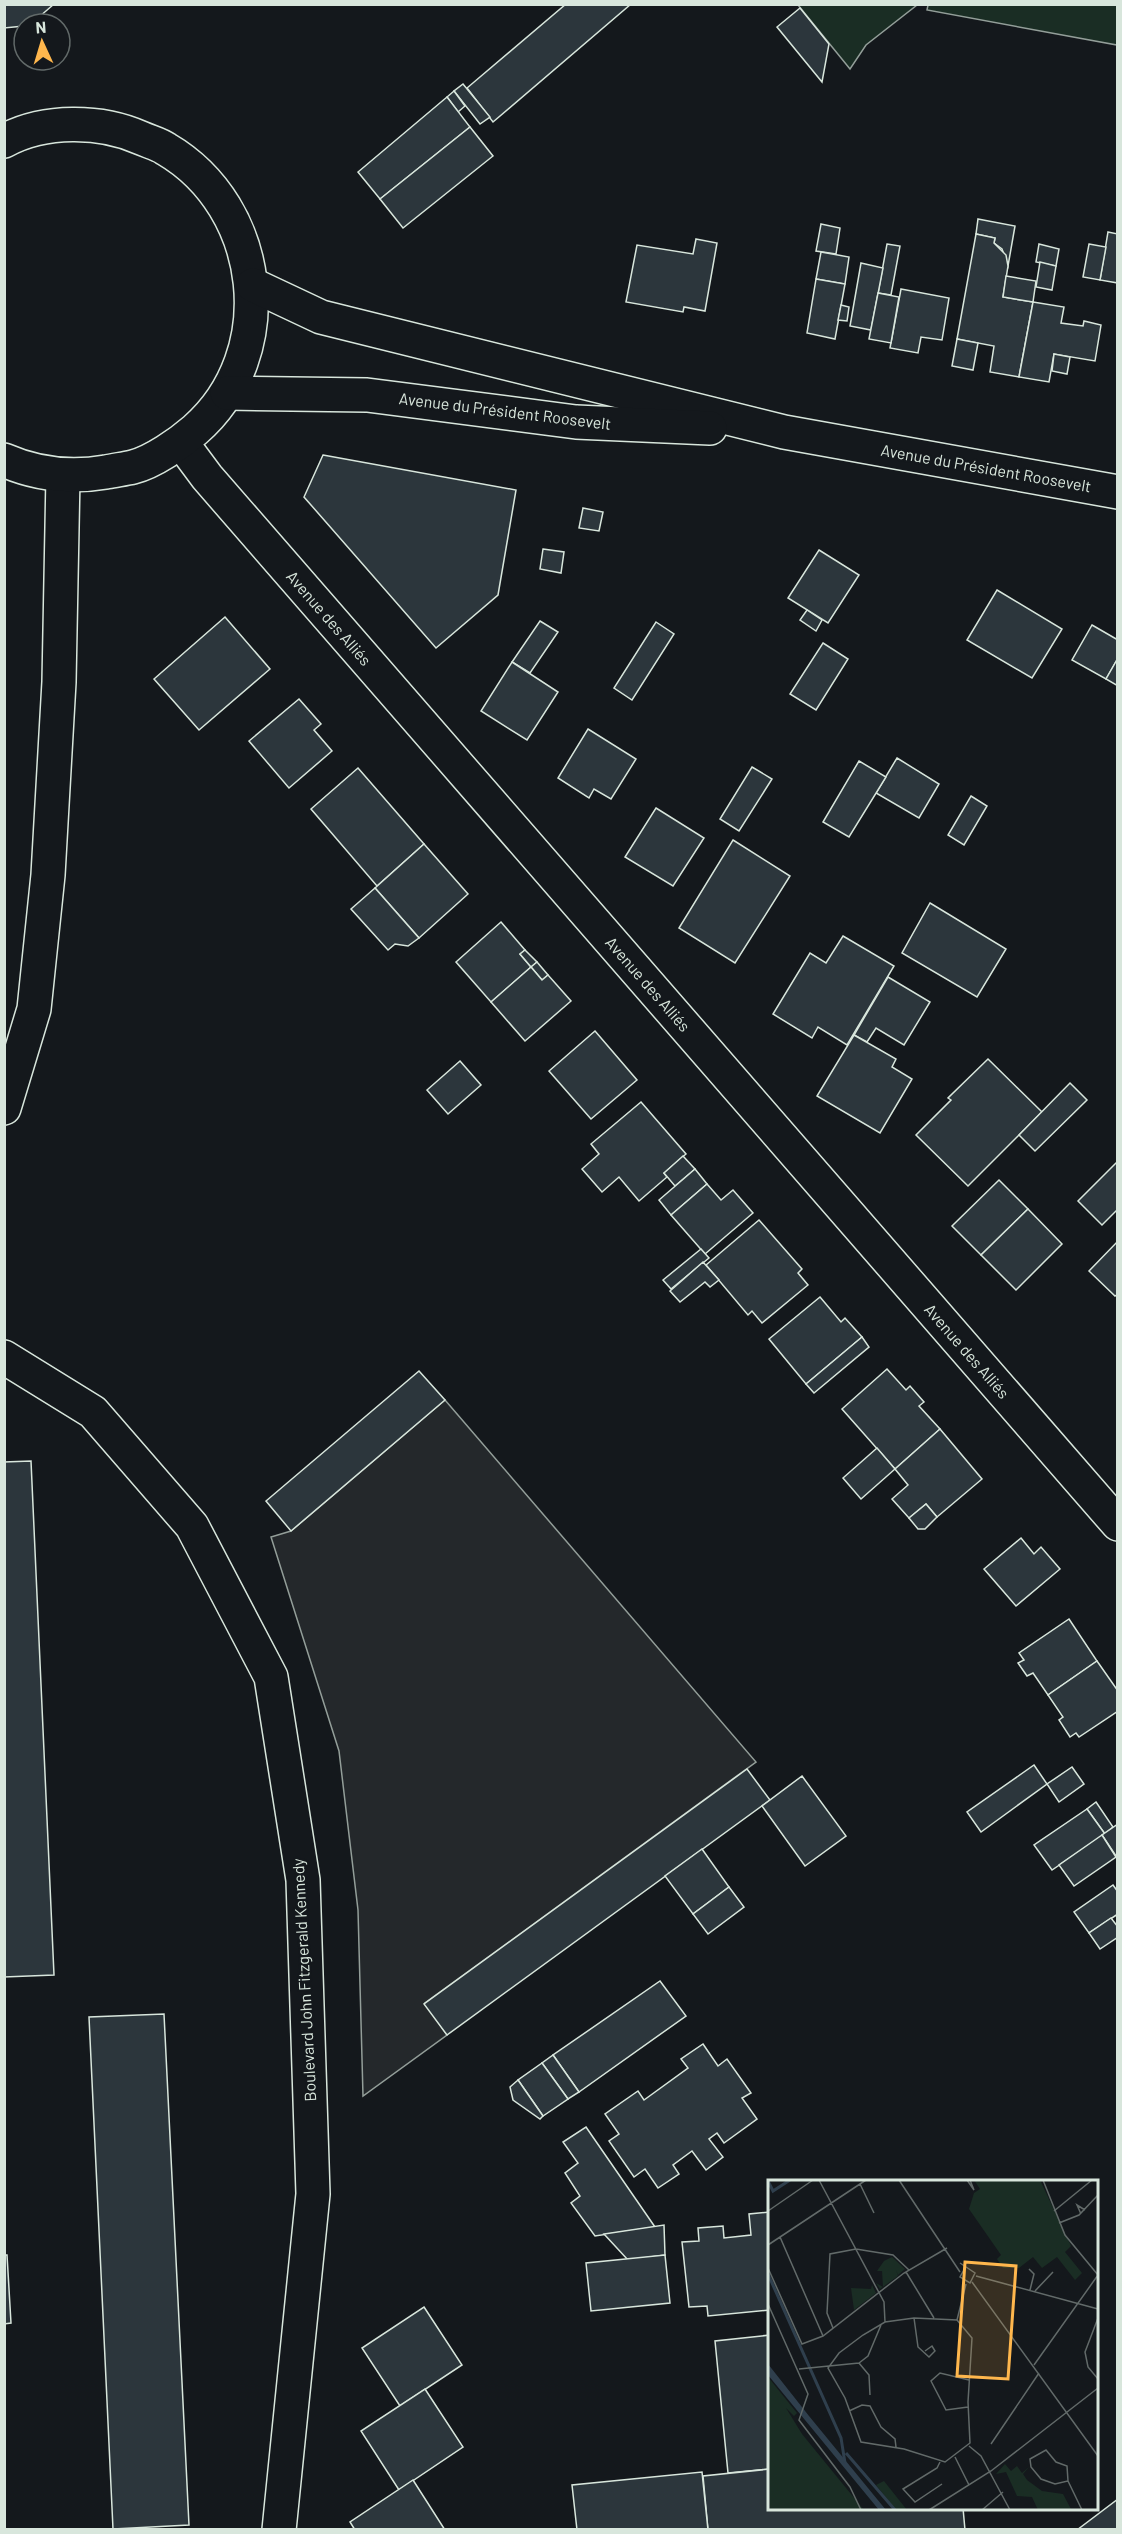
<svg xmlns="http://www.w3.org/2000/svg" width="1122" height="2534" viewBox="0 0 1122 2534" font-family="Barlow,sans-serif">
<rect width="100%" height="100%" fill="#14181c"/>
<!-- green -->
<g fill="#1a2d24" stroke="#939e99" stroke-width="1.5">
<polygon points="798,5 917,5 866,45 850,69"/>
<polygon points="928,5 1117,5 1117,45 927,10"/>
</g>
<!-- parking -->
<polygon fill="#24282b" stroke="#939e99" stroke-width="1.5" points="445,1400 756,1762 425,2003 447,2035 363,2096 358,1910 339,1751 271,1537 291,1531"/>
<!-- building -->
<g fill="#2c363c" stroke="#d8e6dc" stroke-width="1.5">
<polygon points="4,4 54,4 39,17 44,24 24,24 24,26 4,28"/>
<polygon points="566,4 631,4 493,122 467,88"/>
<polygon points="800,8 829,44 822,82 777,27"/>
<polygon points="463,84 490,117 480,124 454,91"/>
<polygon points="454,91 465,106 458,112 447,97"/>
<polygon points="447,97 470,127 380,199 358,172"/>
<polygon points="470,127 493,156 403,228 380,199"/>
<polygon points="978,219 1015,226 1008,266 1002,249 994,243 995,238 976,234"/>
<polygon points="821,224 840,228 836,254 816,251"/>
<polygon points="1108,232 1118,234 1118,283 1100,280"/>
<polygon points="976,234 995,238 994,243 1006,255 1008,266 1003,297 1033,302 1019,377 990,372 994,346 957,339"/>
<polygon points="696,239 717,243 705,311 684,307 683,312 626,302 637,245 693,254"/>
<polygon points="887,244 900,246 891,295 878,293"/>
<polygon points="1039,244 1059,249 1056,266 1036,262"/>
<polygon points="1089,244 1106,247 1100,280 1083,277"/>
<polygon points="821,252 849,257 845,284 816,279"/>
<polygon points="1040,262 1056,266 1052,290 1036,287"/>
<polygon points="861,263 883,268 871,330 850,326"/>
<polygon points="1006,276 1036,281 1033,302 1003,297"/>
<polygon points="816,279 845,284 835,339 807,333"/>
<polygon points="901,289 949,298 942,340 921,337 918,353 890,348"/>
<polygon points="878,293 899,297 891,343 869,339"/>
<polygon points="1033,302 1064,307 1061,323 1083,326 1084,321 1101,325 1095,361 1054,354 1049,382 1019,377"/>
<polygon points="841,305 849,307 847,321 838,320"/>
<polygon points="957,339 978,343 973,370 952,366"/>
<polygon points="1054,354 1070,357 1067,374 1052,371"/>
<polygon points="323,455 516,490 498,595 436,648 304,497"/>
<polygon points="583,508 603,512 599,531 579,528"/>
<polygon points="543,549 564,552 561,573 540,569"/>
<polygon points="819,550 859,575 828,623 788,598"/>
<polygon points="997,590 1062,629 1032,678 967,640"/>
<polygon points="807,610 822,620 816,631 800,620"/>
<polygon points="225,617 270,669 199,730 154,679"/>
<polygon points="540,621 558,632 530,673 512,662"/>
<polygon points="656,622 674,634 632,700 614,688"/>
<polygon points="1092,625 1118,640 1118,658 1106,679 1072,660"/>
<polygon points="823,643 848,659 816,710 790,694"/>
<polygon points="1118,658 1118,686 1106,679"/>
<polygon points="512,662 558,692 527,740 481,711"/>
<polygon points="299,699 321,724 314,730 332,751 289,788 249,741"/>
<polygon points="588,729 636,759 611,799 594,789 589,798 558,778"/>
<polygon points="897,758 939,784 919,818 876,793"/>
<polygon points="859,761 886,777 849,837 823,822"/>
<polygon points="752,767 772,779 739,831 720,819"/>
<polygon points="358,768 424,844 377,886 311,809"/>
<polygon points="971,796 987,806 964,845 948,835"/>
<polygon points="656,808 704,838 673,886 625,857"/>
<polygon points="733,840 790,876 735,963 679,928"/>
<polygon points="424,844 468,894 419,938 375,888"/>
<polygon points="375,888 419,938 408,946 395,944 388,950 351,909"/>
<polygon points="930,903 1006,949 977,997 902,953"/>
<polygon points="501,922 525,950 520,954 531,967 491,1002 456,962"/>
<polygon points="843,936 894,966 847,1045 818,1027 812,1038 773,1014 810,953 826,963"/>
<polygon points="525,950 537,962 531,967 520,954"/>
<polygon points="537,962 548,975 542,980 531,967"/>
<polygon points="531,967 542,980 548,975 571,1001 525,1041 491,1002"/>
<polygon points="888,977 930,1002 904,1045 876,1028 867,1042 854,1035"/>
<polygon points="595,1031 637,1080 591,1119 549,1071"/>
<polygon points="854,1035 896,1059 892,1067 912,1079 880,1133 817,1096"/>
<polygon points="988,1059 1042,1112 968,1186 916,1135 951,1100 948,1098"/>
<polygon points="460,1061 481,1085 448,1114 427,1090"/>
<polygon points="1070,1083 1087,1100 1035,1151 1019,1135"/>
<polygon points="641,1102 686,1154 664,1173 667,1177 639,1201 619,1177 602,1192 582,1169 599,1154 591,1144"/>
<polygon points="683,1156 695,1169 675,1186 664,1173"/>
<polygon points="1118,1161 1118,1209 1102,1225 1078,1201"/>
<polygon points="695,1169 707,1184 671,1215 659,1200"/>
<polygon points="999,1180 1028,1209 981,1255 952,1226"/>
<polygon points="707,1184 721,1200 733,1190 753,1213 705,1254 671,1215"/>
<polygon points="1028,1209 1062,1244 1016,1290 981,1255"/>
<polygon points="759,1220 802,1269 798,1273 808,1285 762,1323 752,1311 748,1315 706,1265"/>
<polygon points="1118,1241 1118,1294 1115,1296 1089,1271"/>
<polygon points="701,1249 709,1258 671,1289 663,1280"/>
<polygon points="703,1262 719,1280 710,1287 705,1282 680,1302 670,1291"/>
<polygon points="820,1297 841,1322 845,1318 862,1337 806,1384 769,1339"/>
<polygon points="862,1337 869,1347 814,1393 806,1384"/>
<polygon points="887,1369 906,1390 910,1386 924,1402 919,1406 940,1429 895,1469 842,1409"/>
<polygon points="419,1371 445,1400 291,1531 266,1501"/>
<polygon points="940,1429 982,1479 937,1517 926,1504 909,1518 892,1499 908,1485 895,1469"/>
<polygon points="877,1448 895,1469 861,1499 843,1478"/>
<polygon points="31,1461 54,1975 4,1977 4,1462"/>
<polygon points="926,1504 937,1517 925,1529 918,1529 909,1518"/>
<polygon points="1021,1538 1034,1554 1041,1547 1060,1569 1016,1606 984,1569"/>
<polygon points="1069,1619 1097,1661 1048,1695 1033,1673 1027,1676 1018,1663 1024,1660 1019,1653"/>
<polygon points="1097,1661 1118,1691 1118,1711 1079,1737 1076,1733 1070,1737 1059,1720 1063,1717 1048,1695"/>
<polygon points="1034,1765 1047,1784 981,1832 967,1812"/>
<polygon points="1072,1767 1084,1784 1059,1802 1047,1784"/>
<polygon points="747,1769 770,1800 447,2035 424,2004"/>
<polygon points="802,1776 846,1836 805,1866 762,1806"/>
<polygon points="1096,1802 1113,1827 1105,1834 1087,1809"/>
<polygon points="1087,1809 1105,1834 1052,1870 1034,1845"/>
<polygon points="1118,1824 1118,1859 1102,1835"/>
<polygon points="1102,1835 1116,1857 1074,1886 1059,1865"/>
<polygon points="702,1849 729,1887 693,1914 665,1876"/>
<polygon points="1113,1885 1118,1892 1118,1914 1089,1933 1074,1912"/>
<polygon points="729,1887 744,1907 708,1934 693,1914"/>
<polygon points="1111,1918 1118,1927 1118,1937 1100,1949 1089,1933"/>
<polygon points="660,1981 686,2016 579,2092 553,2055"/>
<polygon points="164,2014 189,2525 113,2529 89,2017"/>
<polygon points="703,2044 718,2066 727,2059 751,2093 742,2098 757,2119 724,2143 717,2133 709,2139 723,2157 706,2170 692,2151 673,2165 679,2174 658,2188 645,2169 634,2177 609,2141 619,2134 605,2114 638,2091 644,2100 688,2068 681,2059"/>
<polygon points="553,2055 579,2092 568,2099 542,2063"/>
<polygon points="542,2063 568,2099 543,2116 518,2080"/>
<polygon points="518,2080 543,2116 540,2119 513,2100 510,2087"/>
<polygon points="586,2127 655,2227 595,2236 571,2203 580,2196 565,2173 578,2163 563,2142"/>
<polygon points="770,2212 770,2310 708,2316 707,2306 689,2307 682,2242 699,2241 698,2228 723,2226 724,2238 751,2235 749,2214"/>
<polygon points="664,2225 665,2255 628,2260 604,2234"/>
<polygon points="4,2255 7,2255 11,2323 4,2324"/>
<polygon points="665,2255 670,2303 591,2311 586,2263"/>
<polygon points="424,2307 462,2365 400,2406 362,2348"/>
<polygon points="770,2335 770,2469 728,2473 715,2341"/>
<polygon points="425,2389 463,2447 399,2490 361,2431"/>
<polygon points="770,2469 770,2508 963,2508 965,2530 708,2530 703,2476"/>
<polygon points="702,2472 708,2530 577,2530 572,2485"/>
<polygon points="413,2480 445,2530 355,2530 350,2522"/>
<polygon points="1118,2499 1118,2530 1077,2530"/>
</g>
<g fill="none" stroke-linecap="round" stroke-linejoin="round">
<defs>
<g id="minor">
<polyline points="4,1108 34,1009 48,875 59,682 63,476"/>
<polyline points="4,1357 93,1412 192,1526 271,1677 303,1880 313,2194 279,2530"/>
</g>
<polyline id="tertiary" points="181,442 207,477 1118,1524"/>
<g id="secondary">
<path d="M4,141C44,119 101,120 141,138C150,142 159,144 166,149C265,207 282,354 195,430C180,443 153,462 133,467C125,469 115,470 106,472C71,478 38,475 4,460"/>
<polyline points="253,285 321,317 784,432 1118,492"/>
<polyline points="227,393 367,395 576,422 710,428"/>
</g>
</defs>
<!-- minor casing -->
<use href="#minor" stroke="#d8e6dc" stroke-width="36"/>
<!-- tertiary casing -->
<use href="#tertiary" stroke="#d8e6dc" stroke-width="36"/>
<!-- secondary casing -->
<use href="#secondary" stroke="#d8e6dc" stroke-width="36"/>
<!-- minor -->
<use href="#minor" stroke="#14181c" stroke-width="33"/>
<!-- tertiary -->
<use href="#tertiary" stroke="#14181c" stroke-width="33"/>
<!-- secondary -->
<use href="#secondary" stroke="#14181c" stroke-width="33"/>
</g>
<g text-anchor="middle" stroke-width="4.5" stroke-linejoin="round" paint-order="stroke">
<!-- street labels -->
<g font-size="16" fill="#d8e6dc" stroke="#14181c">
<text transform="translate(505 411) rotate(7)" y="6">Avenue du Président Roosevelt</text>
<text transform="translate(986 468) rotate(10)" y="6">Avenue du Président Roosevelt</text>
<text transform="translate(329 618) rotate(49)" y="6">Avenue des Alliés</text>
<text transform="translate(648 984) rotate(49)" y="6">Avenue des Alliés</text>
<text transform="translate(967 1351) rotate(49)" y="6">Avenue des Alliés</text>
<text transform="translate(304 1980) rotate(-93)" y="6">Boulevard John Fitzgerald Kennedy</text>
</g>
</g>
<!-- overview -->
<g transform="translate(768 2180)">
<rect width="330" height="330" fill="#14181c"/>
<path d="M206,0H272L303,66L297,72L314,93L307,100L289,77L274,88L265,77L251,88H235L229,79L233,75L201,29L206,13L212,9ZM124,77L137,89L130,95L128,90L130,96L112,109L108,103L115,107L114,91H109L116,81ZM104,105L108,113L86,130L83,108L103,109ZM0,197L29,233L26,236L18,228L34,254L96,330H2ZM237,284L243,291L249,286L254,293L261,287L255,294L259,300L274,311L295,314L303,329L270,330L264,317L249,316L238,292L228,294ZM116,301L139,330H128L108,305Z" fill="#1a2d24"/>
<path d="M0,184L41,236L118,330H111L0,195Z" fill="#2f3f4d"/>
<path fill="none" stroke="#2f3f4d" stroke-width="3" d="M0,1L5,11L22,0M0,94L73,258L77,283M78,273L127,330"/>
<path fill="none" stroke="#626a69" stroke-width="1.5" d="M51,0L116,122L117,142M131,0L192,92M199,0L206,10L202,0M275,0L297,55L330,95M92,4L106,33M0,31L45,0M286,31L324,0M313,34L309,25L317,30M291,43L311,35L330,15M12,57L55,156M0,65L98,0M192,83L207,93L202,103L192,97L197,88M0,88L34,164L55,156L136,93L179,68M261,89L266,94L262,110M138,92L166,138M208,96L330,129M204,102L330,276M267,111L285,92M0,124L40,214L31,240L82,307L93,330M146,138L189,140L204,158L200,222L202,263L177,282L136,269L93,262L77,218L60,188L71,173L95,155L117,142ZM146,138L150,167L161,177L167,171L164,166L157,171M330,138L317,172L320,187L330,199M189,140L198,104M65,148L59,133L62,74L88,69L125,75L141,90M266,185L330,95M31,189L91,183M102,215L101,195L91,183L100,176L113,145M200,227L178,230L163,201L172,193L201,200M81,231L94,225L102,226L113,247L127,259L128,267M223,264L271,193M201,266L213,276L242,330M278,270L288,282L299,286L300,301L287,304L273,299L263,287L262,279ZM187,277L201,305M172,282L169,288L135,309L147,322L174,304M300,301L314,330M161,330L223,291L330,208M214,330L235,312"/>
<path fill="#ffb74d" fill-opacity="0.15" stroke="#ffb74d" stroke-width="3" d="M197,82L248,86L240,199L189,196Z"/>
<rect width="330" height="330" fill="none" stroke="#d8e6dc" stroke-width="3"/>
</g>
<!-- border -->
<rect width="1122" height="2534" fill="none" stroke="#d8e6dc" stroke-width="12"/>
<!-- north arrow -->
<g transform="translate(42 42) rotate(356)"><circle r="28" fill="#14181c" stroke="#626a69" stroke-width="1.5"/>
<path d="M0-4.5L10 22L0 15L-10 22Z" fill="#ffb74d"/>
<text y="-9" font-size="16" font-weight="bold" text-anchor="middle" fill="#d8e6dc">N</text>
</g>
</svg>
